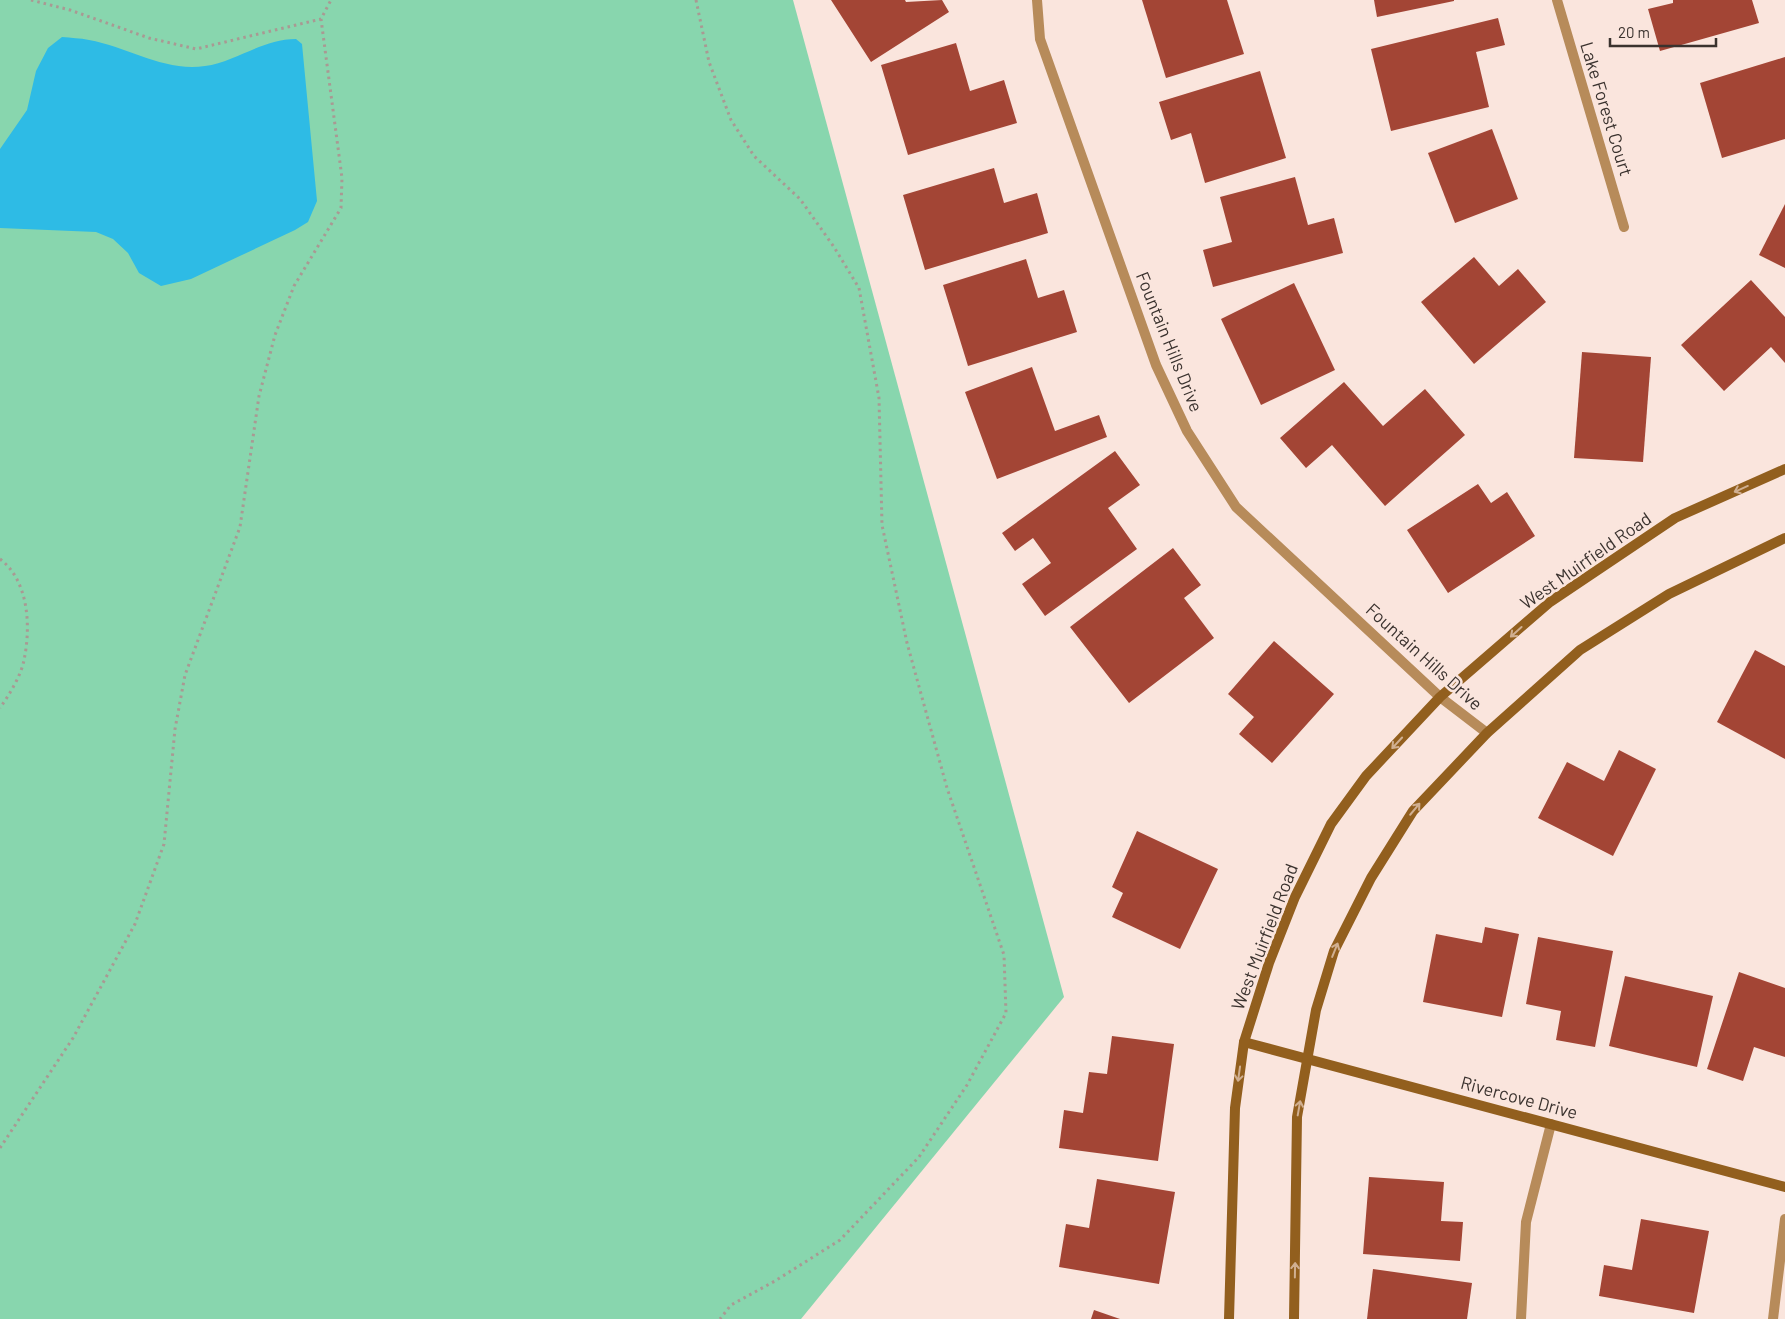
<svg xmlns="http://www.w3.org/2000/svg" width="1785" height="1319" viewBox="0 0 1785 1319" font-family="Barlow,sans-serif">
<rect width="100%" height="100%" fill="#fae5dd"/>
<!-- green -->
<polygon fill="#88d6ae" points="0,0 793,0 1064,997 801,1319 0,1319"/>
<!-- water -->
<path fill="#2ebbe5" d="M62,37C71,38 80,38 89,40C128,47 164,72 205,66C236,62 262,39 296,39L302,44L317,201L308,222L295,230L191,279L161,286L139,273L128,253L113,239L96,232L0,228V149L27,110L36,71L48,48Z"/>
<!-- building -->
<g fill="#a34535">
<polygon points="831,0 905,0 906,2 942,0 949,12 871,62"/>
<polygon points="1142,0 1227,0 1244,54 1166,78"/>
<polygon points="1374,0 1454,0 1454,1 1377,17"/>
<polygon points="1673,0 1752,0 1759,23 1660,51 1648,9 1673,3"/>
<polygon points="1498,18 1505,45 1476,52 1489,107 1391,131 1371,49"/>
<polygon points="956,43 970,91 1004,80 1017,123 908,155 881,65"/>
<polygon points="1785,57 1785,139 1722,158 1700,83"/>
<polygon points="1260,71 1286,158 1205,183 1191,133 1171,140 1159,102"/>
<polygon points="1492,129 1518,199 1455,223 1428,153"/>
<polygon points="994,168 1004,203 1037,193 1048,233 925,270 903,195"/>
<polygon points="1295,177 1308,225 1334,218 1343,253 1213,287 1203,250 1232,242 1220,197"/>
<polygon points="1785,204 1785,268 1759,255"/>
<polygon points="1474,257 1499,286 1518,269 1546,302 1474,364 1421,302"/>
<polygon points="1026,259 1038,298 1064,290 1077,332 968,366 943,285"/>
<polygon points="1751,280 1785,317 1785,363 1771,347 1724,391 1681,345"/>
<polygon points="1294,283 1335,370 1261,405 1221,319"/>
<polygon points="1582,352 1651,357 1643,462 1574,458"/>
<polygon points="1032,367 1055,431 1099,415 1107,437 997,479 965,392"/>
<polygon points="1344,382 1383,426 1425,389 1465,435 1385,506 1332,445 1306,468 1280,438"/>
<polygon points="1115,451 1140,485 1108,508 1137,549 1045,616 1022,584 1051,563 1033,538 1015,551 1002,533"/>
<polygon points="1478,484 1491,503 1507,492 1535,536 1448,593 1407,530"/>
<polygon points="1173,548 1201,585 1184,598 1214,638 1129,703 1070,627"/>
<polygon points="1274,641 1334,694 1272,763 1239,734 1254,717 1228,694"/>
<polygon points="1755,650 1785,666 1785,759 1717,722"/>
<polygon points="1619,750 1656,769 1613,856 1538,818 1567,762 1604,781"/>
<polygon points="1137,831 1218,869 1180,949 1112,917 1123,893 1112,887"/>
<polygon points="1485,927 1519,934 1502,1017 1423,1002 1436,934 1482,943"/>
<polygon points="1538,937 1613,951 1595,1047 1556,1040 1561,1011 1526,1004"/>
<polygon points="1739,972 1785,988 1785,1057 1754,1047 1743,1081 1707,1069"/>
<polygon points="1625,976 1713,996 1697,1067 1609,1046"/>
<polygon points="1112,1036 1174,1044 1158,1161 1059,1148 1064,1110 1083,1113 1089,1072 1107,1074"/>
<polygon points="1369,1177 1444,1182 1441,1221 1463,1222 1460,1261 1363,1254"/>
<polygon points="1097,1179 1175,1192 1159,1284 1059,1267 1066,1224 1089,1228"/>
<polygon points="1641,1219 1709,1231 1694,1313 1599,1296 1604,1265 1632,1270"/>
<polygon points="1373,1269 1472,1283 1467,1319 1367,1319"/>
<polygon points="1094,1310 1120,1319 1091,1319"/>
</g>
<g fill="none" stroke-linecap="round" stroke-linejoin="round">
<!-- path -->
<g stroke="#a99993" stroke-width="3" stroke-dasharray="2.5 4" stroke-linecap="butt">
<polyline points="31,0 70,10 149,38 196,49 321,19"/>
<polyline points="696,0 709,62 731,120 754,156 800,199 834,247 859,288 879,398 882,525 907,643 947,788 1004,955 1006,1013 967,1085 919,1157 840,1240 775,1281 731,1305 720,1319"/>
<path d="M0,559C29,581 31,627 24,660C21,676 9,695 0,708"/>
<polyline points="0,1148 73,1038 135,924 164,844 175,729 185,675 240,527 259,396 275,335 294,286 341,208 342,178 321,19 331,0"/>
</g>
<!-- lane -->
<polyline stroke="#b78b5a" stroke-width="10" points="1521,1319 1526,1222 1551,1124"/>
<!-- street -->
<g stroke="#b78b5a" stroke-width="10">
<polyline points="1037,0 1040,39 1156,365 1187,431 1236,507 1440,697 1487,733"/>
<polyline points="1557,0 1624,227"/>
<polyline points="1773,1319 1785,1219"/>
</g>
<!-- secondary -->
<g stroke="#925f1e" stroke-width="10">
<polyline points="1244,1042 1785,1187"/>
<polyline points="1229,1319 1235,1108 1244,1042 1269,963 1295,897 1331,824 1366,776 1440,697 1550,602 1675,518 1785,469"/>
<polyline points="1294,1319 1297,1117 1316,1010 1334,951 1371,878 1413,811 1487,733 1580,650 1669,594 1785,538"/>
</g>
</g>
<!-- one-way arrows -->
<defs><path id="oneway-shaft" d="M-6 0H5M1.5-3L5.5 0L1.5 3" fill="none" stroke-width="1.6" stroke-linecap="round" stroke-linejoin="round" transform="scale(1.25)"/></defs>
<g stroke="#d0af91">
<use href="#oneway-shaft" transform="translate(1741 489) rotate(156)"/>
<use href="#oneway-shaft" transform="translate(1516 632) rotate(138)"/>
<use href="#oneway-shaft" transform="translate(1397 743) rotate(133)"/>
<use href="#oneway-shaft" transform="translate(1415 809) rotate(-50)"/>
<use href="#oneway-shaft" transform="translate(1335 950) rotate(-68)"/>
<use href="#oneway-shaft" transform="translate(1239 1074) rotate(98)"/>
<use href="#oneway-shaft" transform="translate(1299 1108) rotate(-80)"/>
<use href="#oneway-shaft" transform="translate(1295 1270) rotate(-89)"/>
</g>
<g text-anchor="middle" stroke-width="5" stroke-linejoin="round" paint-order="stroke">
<!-- street labels -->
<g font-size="18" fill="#3a322e" stroke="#fae5dd">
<text transform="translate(1606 109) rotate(73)" y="6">Lake Forest Court</text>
<text transform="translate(1169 342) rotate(68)" y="6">Fountain Hills Drive</text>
<text transform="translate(1586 561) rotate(-35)" y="6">West Muirfield Road</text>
<text transform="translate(1424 657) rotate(42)" y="6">Fountain Hills Drive</text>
<text transform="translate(1265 937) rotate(-69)" y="6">West Muirfield Road</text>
<text transform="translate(1519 1098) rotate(15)" y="6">Rivercove Drive</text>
</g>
</g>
<!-- scale -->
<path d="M1610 38v8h106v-8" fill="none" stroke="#3a322e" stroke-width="2.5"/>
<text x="1618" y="38" font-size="15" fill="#3a322e" stroke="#fae5dd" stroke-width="4" paint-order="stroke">20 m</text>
</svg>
